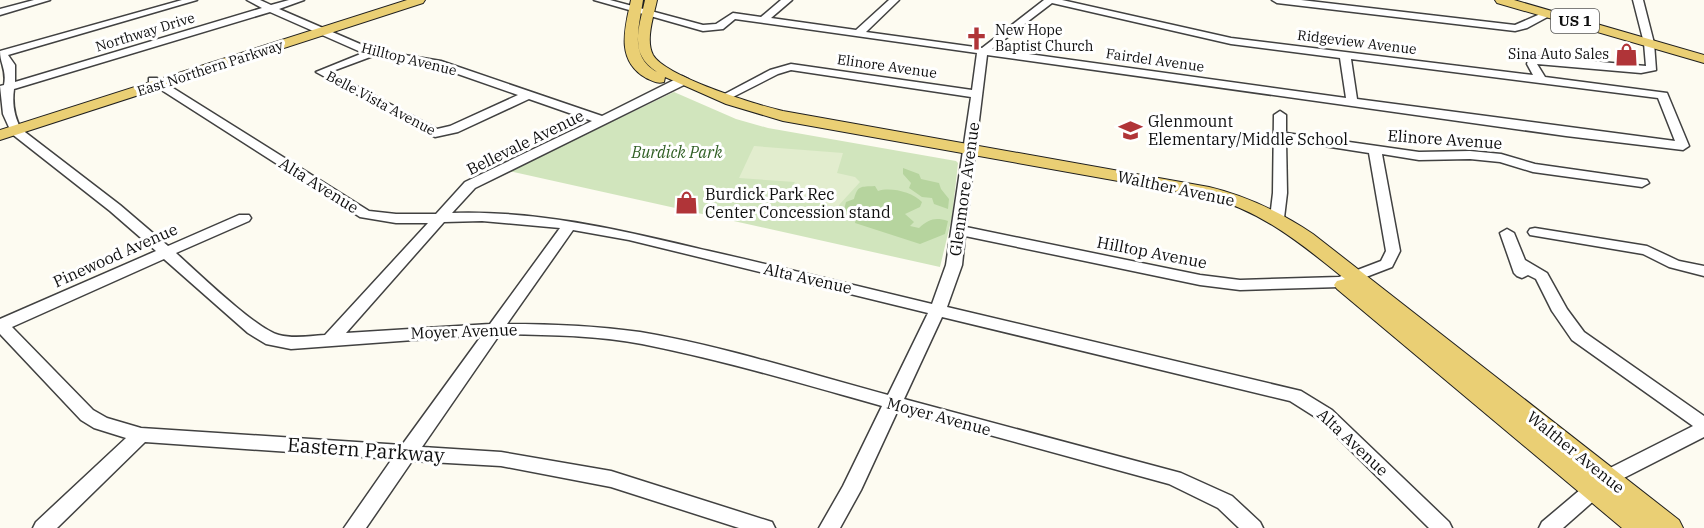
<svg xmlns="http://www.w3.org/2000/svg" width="1704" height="528" viewBox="0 0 1704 528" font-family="'IBM Plex Serif',serif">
<rect width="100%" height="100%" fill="#fdfbf1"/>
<!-- green -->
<polygon fill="#d1e5bd" points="674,92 736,119 768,128 956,161 958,163 952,217 940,267 509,171"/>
<!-- forest -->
<g fill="#b6d49e">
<polygon points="903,168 919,174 921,179 939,183 941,189 949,199 948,209 934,204 932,198 922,197 909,188 911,183 903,174"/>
<path d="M875,186L878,191C891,187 912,192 922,202L920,207L905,214L914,222L910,226L919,228C929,219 935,217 948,221L945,234L920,244L855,223L856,218L844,210L846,202L854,199C858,185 860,187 875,186Z"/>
</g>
<!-- pitch -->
<polygon fill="#e2edce" points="754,146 843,153 837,173 855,177 860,182 839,205 839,208 836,210 827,208 826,204 789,191 795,182 739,178"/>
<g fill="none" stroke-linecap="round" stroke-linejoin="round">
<defs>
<g id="minor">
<polygon points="34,0 50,0 0,15 0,9"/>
<path d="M182,0H197L8,55L15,65V82L262,8L247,0H260L271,5L289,0H304L279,9L374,50L441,61L602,116L682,76L688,79L684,85L475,188L452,213C540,210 624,231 709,251C784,268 858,286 932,304L946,265L971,97L791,70L778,74L729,99L725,100L719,97L770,70L791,64L972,90L977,53L735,19L723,29L703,31L594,0H610L703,25L716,24L733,13L761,17L781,0H792L771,18L856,30L889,0H899L866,32L982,48L1044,0H1062L1231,38L1533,75L1527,64L1529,57L1533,56L1646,66L1644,43L1633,0H1643L1654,43L1656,70L1641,73L1537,64L1545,77L1667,93L1689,146L1683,150L1566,136L987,55L966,227L1200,275L1240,280L1339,277L1381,261L1386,251L1369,153L1286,140L1287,193L1284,218L1277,222L1270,218L1273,193L1274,115L1280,111L1286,115V133L1419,152L1470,151L1501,154L1535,164L1647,180L1649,183L1642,187L1533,172L1500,162L1470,159L1419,160L1382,154L1400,251L1392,267L1340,287L1240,290L1200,285L965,236L962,265L947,307L1301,391L1332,410L1449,522L1452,528H1429L1320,420L1290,401L942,317L904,399L1181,473L1232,496L1260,522L1263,528H1239L1218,508L1169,484L898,410L861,490L840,528H819L843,486L882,406C803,384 723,360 642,344C596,335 547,335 500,334L422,447L501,452L611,471L772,522L775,528H739L611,487L501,466L412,461L366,528H344L392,459L145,442L57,528H33L36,522L126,438L94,428L81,420L0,334V319L156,251L110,211L12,134L3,114L0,86L4,85C7,70 0,64 0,51ZM1052,3L1231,44L1340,58L1346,98L992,49ZM270,12L363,53L316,72L435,137L458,132L529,99L592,121L465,182L436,214H396L369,211L157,78H149V82L360,217L396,223H428L325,335C310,336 294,339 279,335C257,330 196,271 176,253L249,221L251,218L249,215H239L168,246L120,205L21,129C14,116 12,104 14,89ZM373,56L435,66L518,95L450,126L437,129L330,72ZM1351,59L1658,98L1675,141L1357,99ZM482,221L560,228L490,324L346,333L444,222ZM573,230L629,240L928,313L888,395C806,373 723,346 640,332C596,326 552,324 507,324ZM164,259L248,333L266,344L291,349L482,335L402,445L141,428L107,418L93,410L12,327Z"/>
<polygon points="1272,0 1301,0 1515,25 1545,12 1553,14 1527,28 1515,31 1277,3"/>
<polygon points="1535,228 1647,246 1679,261 1704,266 1704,276 1669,267 1643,254 1530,235 1528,232 1530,229"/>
<polygon points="1507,229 1514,233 1525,260 1547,273 1567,309 1584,332 1704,416 1704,437 1614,483 1563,528 1539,528 1542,522 1600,473 1693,426 1572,340 1552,311 1536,279 1528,275 1522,278 1517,276 1514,273 1500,233"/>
</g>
<g id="major">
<polygon points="407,0 425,0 423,3 0,140 0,130"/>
<path d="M631,0H643C639,27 629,57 657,72C628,53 639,29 645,0H657C654,15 645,40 653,55C666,77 757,105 783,111L1209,187C1247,196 1280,212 1313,234L1679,520L1683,528H1622L1337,289L1334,285L1337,281L1345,279C1303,245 1262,211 1208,197L783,121L726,104L665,77L664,82C657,84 653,81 646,78C615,60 625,28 631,0Z"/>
<polygon points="1495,0 1514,0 1704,55 1704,63 1497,3"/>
</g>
</defs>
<!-- minor casing -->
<use href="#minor" stroke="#414141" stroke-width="3"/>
<!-- major casing -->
<use href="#major" stroke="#1f1f1f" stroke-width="2"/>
<!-- minor -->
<use href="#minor" fill="#fff" fill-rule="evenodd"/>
<!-- major -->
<use href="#major" fill="#eacf74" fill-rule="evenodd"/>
</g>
<!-- icons -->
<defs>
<symbol id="church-bare" viewBox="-9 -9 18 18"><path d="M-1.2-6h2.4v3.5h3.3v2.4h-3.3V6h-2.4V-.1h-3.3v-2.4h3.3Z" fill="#b03438" stroke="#fff" stroke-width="2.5" paint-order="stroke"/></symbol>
<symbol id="shop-bare" viewBox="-9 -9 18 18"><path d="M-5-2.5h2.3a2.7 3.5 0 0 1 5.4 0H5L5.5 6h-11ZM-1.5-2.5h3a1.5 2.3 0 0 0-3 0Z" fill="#b03438" stroke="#fff" stroke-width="2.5" paint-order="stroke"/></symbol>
<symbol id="school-bare" viewBox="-9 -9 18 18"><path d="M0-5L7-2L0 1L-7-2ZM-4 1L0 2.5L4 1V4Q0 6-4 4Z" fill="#b03438" stroke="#fff" stroke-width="2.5" paint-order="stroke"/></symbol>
</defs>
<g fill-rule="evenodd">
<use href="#church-bare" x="960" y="22" width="33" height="33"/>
<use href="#shop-bare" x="1610" y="38" width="33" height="33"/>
<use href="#school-bare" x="1114" y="114" width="33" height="33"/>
<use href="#shop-bare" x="670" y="186" width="33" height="33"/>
</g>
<g text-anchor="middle" stroke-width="6" stroke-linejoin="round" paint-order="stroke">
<!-- far-poi labels -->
<g font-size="14" fill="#0e0e0e" stroke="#fff" text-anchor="start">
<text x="995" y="35">New Hope<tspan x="995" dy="16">Baptist Church</tspan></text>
<text x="1609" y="59" text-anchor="end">Sina Auto Sales</text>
</g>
<!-- far-street labels -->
<g font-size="14" fill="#0e0e0e" stroke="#fff">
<text transform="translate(145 32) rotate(-17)" y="5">Northway Drive</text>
<text transform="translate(1357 42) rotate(7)" y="5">Ridgeview Avenue</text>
<text transform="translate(409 59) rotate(14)" y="5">Hilltop Avenue</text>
<text transform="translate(1155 60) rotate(8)" y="5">Fairdel Avenue</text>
<text transform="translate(887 66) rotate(8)" y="5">Elinore Avenue</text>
<text transform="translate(210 68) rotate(-18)" y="5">East Northern Parkway</text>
<text transform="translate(381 103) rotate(28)" y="5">Belle Vista Avenue</text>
</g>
<!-- shield labels -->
<rect fill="#fff" stroke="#565656" stroke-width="1.5" x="1551" y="9" width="48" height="24" rx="4.5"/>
<g font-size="15" font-weight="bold" fill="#0e0e0e">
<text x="1575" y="26">US 1</text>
</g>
<!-- poi labels -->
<g font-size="16" fill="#0e0e0e" stroke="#fff" text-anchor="start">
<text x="1148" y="127">Glenmount<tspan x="1148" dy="18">Elementary/Middle School</tspan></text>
<text x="705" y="200">Burdick Park Rec<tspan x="705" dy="18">Center Concession stand</tspan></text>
</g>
<!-- street labels -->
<g font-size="16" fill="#0e0e0e" stroke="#fff">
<text transform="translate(1445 139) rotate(4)" y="6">Elinore Avenue</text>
<text transform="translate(525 142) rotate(-26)" y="6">Bellevale Avenue</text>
<text transform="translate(319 185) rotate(32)" y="6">Alta Avenue</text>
<text transform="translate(1176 188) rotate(12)" y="6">Walther Avenue</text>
<text transform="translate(964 189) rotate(-82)" y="6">Glenmore Avenue</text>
<text transform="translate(1152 252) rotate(11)" y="6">Hilltop Avenue</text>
<text transform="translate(115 255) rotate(-24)" y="6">Pinewood Avenue</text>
<text transform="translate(808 278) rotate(13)" y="6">Alta Avenue</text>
<text transform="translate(464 331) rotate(-2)" y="6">Moyer Avenue</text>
<text transform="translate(939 416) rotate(15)" y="6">Moyer Avenue</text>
<text transform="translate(1353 442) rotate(43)" y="6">Alta Avenue</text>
<text transform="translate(1576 452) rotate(39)" y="6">Walther Avenue</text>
</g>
<!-- park labels -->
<g font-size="16" font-style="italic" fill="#305f25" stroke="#fff">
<text x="677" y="158">Burdick Park</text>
</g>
<!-- near-street labels -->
<g font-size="20" fill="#0e0e0e" stroke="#fff">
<text transform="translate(366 450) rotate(4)" y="7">Eastern Parkway</text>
</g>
</g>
</svg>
